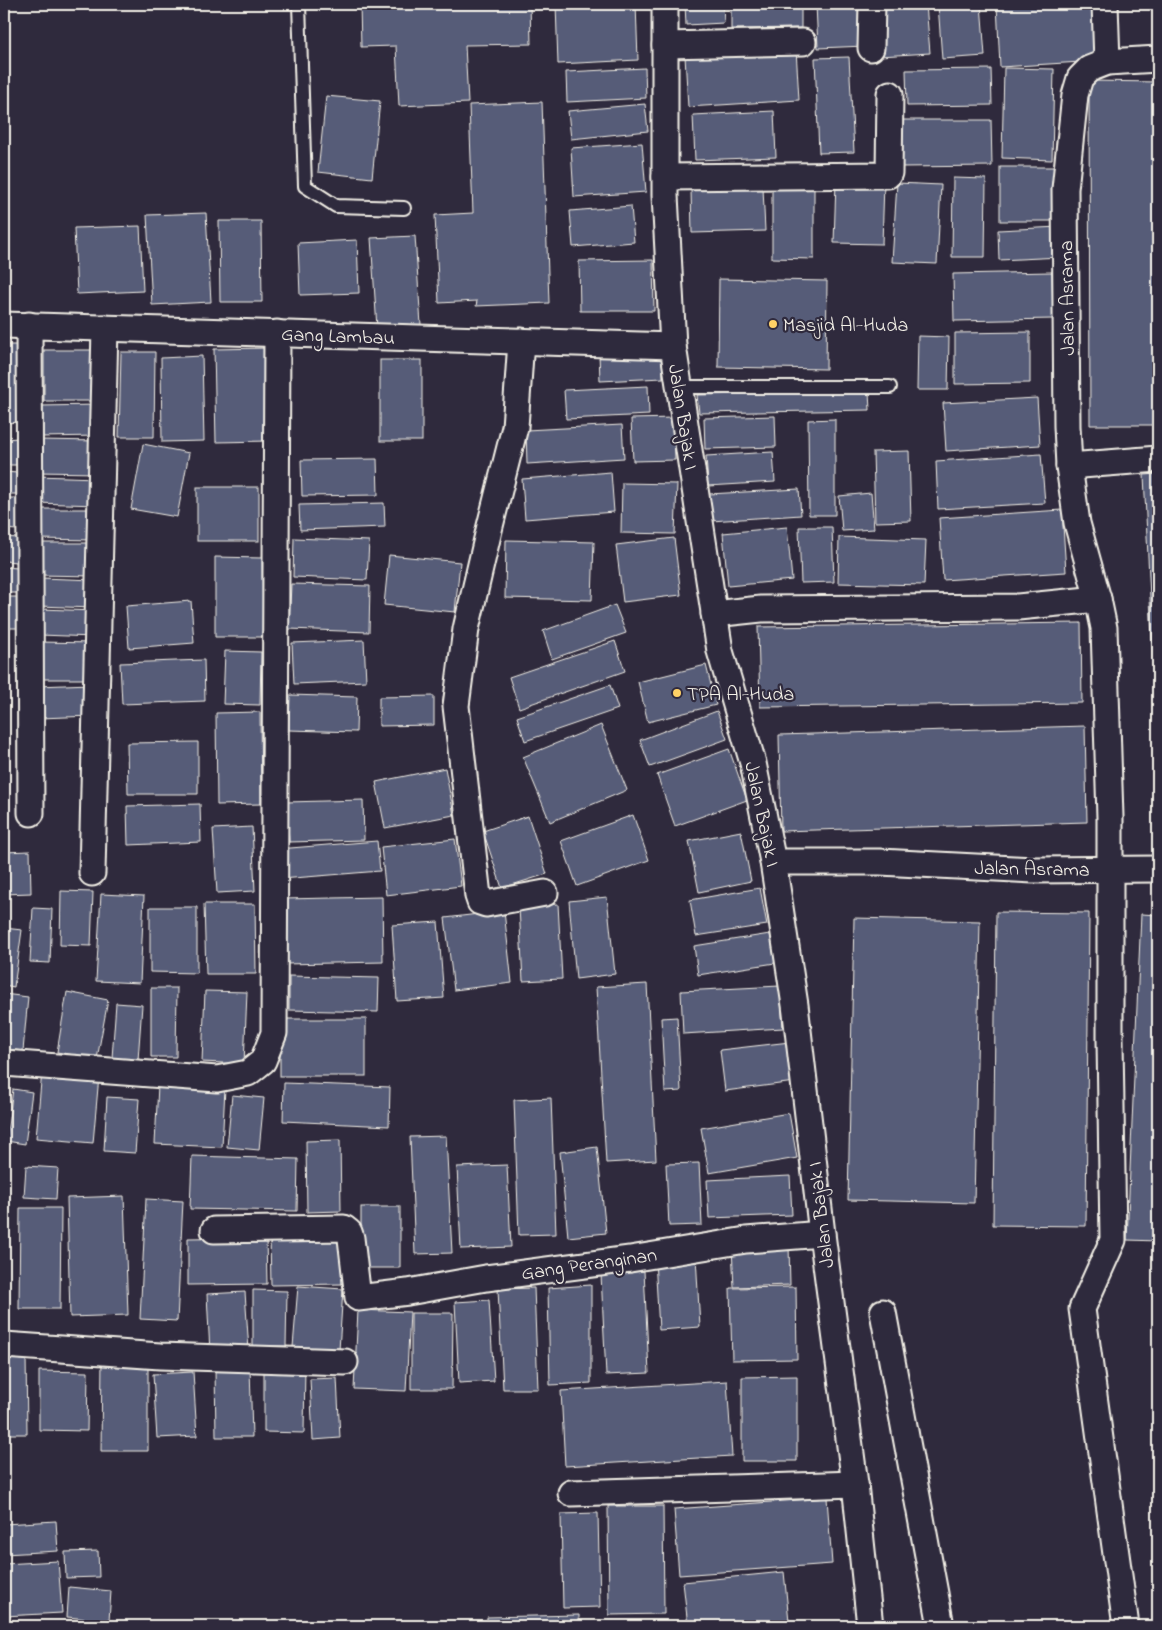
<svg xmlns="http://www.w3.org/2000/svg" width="1162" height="1630" viewBox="0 0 1162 1630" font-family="'Indie Flower',sans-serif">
<rect width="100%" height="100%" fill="#2f2a3d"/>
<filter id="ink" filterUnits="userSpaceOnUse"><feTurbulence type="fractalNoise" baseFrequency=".02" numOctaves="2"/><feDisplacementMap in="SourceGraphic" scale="10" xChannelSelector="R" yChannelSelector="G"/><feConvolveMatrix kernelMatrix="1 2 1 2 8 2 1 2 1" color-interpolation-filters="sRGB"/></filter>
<g filter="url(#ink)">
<!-- building -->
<g fill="#565c78" stroke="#f4f1e8">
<polygon points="360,4 530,4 531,44 465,45 468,103 399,106 396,46 361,47"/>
<polygon points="556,4 636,4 638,60 558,64"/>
<polygon points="685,4 723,4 724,23 686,25"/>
<polygon points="731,4 801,4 801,28 731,29"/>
<polygon points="816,4 863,4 865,46 818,48"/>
<polygon points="876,4 926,4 930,53 880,56"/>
<polygon points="938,4 981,4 985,56 942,59"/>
<polygon points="997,4 1094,4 1097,61 1000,67"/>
<polygon points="796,49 799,100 688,107 685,56"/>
<polygon points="849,57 854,152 819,153 815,58"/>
<polygon points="645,68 646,98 567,102 566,72"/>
<polygon points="1004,68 1054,69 1052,160 1002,158"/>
<polygon points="991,69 992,105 907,106 906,70"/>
<polygon points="1089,81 1158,82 1158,425 1090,425"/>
<polygon points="326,96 380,101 372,178 318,172"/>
<polygon points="542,102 549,303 476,306 477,301 439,303 435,215 473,213 469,105"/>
<polygon points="645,104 648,131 571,139 568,111"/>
<polygon points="774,111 776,157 695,160 693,115"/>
<polygon points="900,120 991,120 992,166 901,167"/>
<polygon points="642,143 646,192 574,197 571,148"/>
<rect x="1000" y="167" width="54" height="54"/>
<polygon points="772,178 814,178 814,259 772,258"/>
<polygon points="953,178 986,179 985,257 952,257"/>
<polygon points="836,181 884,183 882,244 834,243"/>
<polygon points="897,183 941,185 937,264 892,262"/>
<polygon points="763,188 765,231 692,233 691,190"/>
<polygon points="631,206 634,242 573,247 570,211"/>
<polygon points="206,213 211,302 152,305 147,215"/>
<polygon points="219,221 261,221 262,302 220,302"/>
<polygon points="140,226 143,291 77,294 74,228"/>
<polygon points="1059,227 1061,257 999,260 998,230"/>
<polygon points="415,236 421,325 377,328 371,238"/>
<polygon points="357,240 359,293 300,295 298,243"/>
<polygon points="653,260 654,311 580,311 579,261"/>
<polygon points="1052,272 1053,319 954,321 953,274"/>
<polygon points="719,279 827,281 826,369 718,367"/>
<polygon points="1030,332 1030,383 955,384 955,333"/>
<polygon points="918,336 949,337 948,390 917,390"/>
<polygon points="4,345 20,345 22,422 4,423"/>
<polygon points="268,348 270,441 216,442 214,349"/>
<rect x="44" y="350" width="53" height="51"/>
<polygon points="662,351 663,378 600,381 599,353"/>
<polygon points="121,352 155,352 154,437 119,437"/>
<polygon points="202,356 204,441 162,442 161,358"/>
<rect x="380" y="360" width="42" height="81"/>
<polygon points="648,386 649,415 566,419 564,390"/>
<polygon points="869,392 870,410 699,413 697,395"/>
<polygon points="1037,398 1040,445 946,451 943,403"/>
<polygon points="98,405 98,436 41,437 41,406"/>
<polygon points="775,416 776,447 705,449 704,418"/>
<polygon points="674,418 675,460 633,461 631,419"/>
<polygon points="835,419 835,515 809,515 808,420"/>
<polygon points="622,425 624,458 527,464 526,430"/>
<polygon points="19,438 20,465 4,465 4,439"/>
<polygon points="39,440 98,441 97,473 38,472"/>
<polygon points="143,444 189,453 177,517 131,509"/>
<polygon points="909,451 911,521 875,522 873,452"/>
<polygon points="773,452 775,482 708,486 706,456"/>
<polygon points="1041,454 1045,503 938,509 936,461"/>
<polygon points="377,459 378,495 302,496 301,460"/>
<polygon points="4,472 18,473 17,494 4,494"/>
<polygon points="611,472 614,512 525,519 522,479"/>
<polygon points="1158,474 1158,762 1144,475"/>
<polygon points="37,476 97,478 97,505 36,503"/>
<polygon points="622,483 677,484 675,534 621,533"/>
<rect x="197" y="487" width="62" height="54"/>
<polygon points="799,489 801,515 711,521 709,494"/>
<polygon points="871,493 874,529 842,531 839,496"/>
<polygon points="4,498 18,498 17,530 4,529"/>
<polygon points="384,503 385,527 300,530 299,505"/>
<polygon points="39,509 95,509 95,540 38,539"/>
<polygon points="1062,510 1066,572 943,580 939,518"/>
<polygon points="787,527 792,580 728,586 723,533"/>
<polygon points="799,527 832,527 834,582 801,583"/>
<polygon points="4,537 18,538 17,562 4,561"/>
<polygon points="839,537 926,540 924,585 838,583"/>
<polygon points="294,538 369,541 367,580 293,577"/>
<polygon points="674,538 681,595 623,602 616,545"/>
<polygon points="506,540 594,542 592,600 505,598"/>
<polygon points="39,543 95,543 95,576 39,575"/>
<polygon points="389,555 460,562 455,612 384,605"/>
<polygon points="215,557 262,558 263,637 215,637"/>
<polygon points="4,567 18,568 17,593 4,593"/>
<polygon points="41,578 94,580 93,608 39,606"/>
<polygon points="291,584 370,586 369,632 289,629"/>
<rect x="4" y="597" width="16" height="31"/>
<polygon points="191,601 194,643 129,648 126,606"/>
<polygon points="615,605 626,633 552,659 543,631"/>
<polygon points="41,609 95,611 94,637 40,635"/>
<polygon points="1081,623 1082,703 760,707 758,627"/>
<polygon points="364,640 366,681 294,684 292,643"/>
<polygon points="615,641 625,671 519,708 509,677"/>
<polygon points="38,642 93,643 92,679 38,679"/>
<polygon points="225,651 261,652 260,705 223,704"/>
<polygon points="204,660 205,701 122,704 120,663"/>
<polygon points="706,665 716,705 648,722 638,682"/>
<polygon points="91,684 92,716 40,718 38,686"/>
<polygon points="610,685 618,709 525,741 517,717"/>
<polygon points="290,695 357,697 356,732 289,730"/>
<polygon points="434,696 434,725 379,726 379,697"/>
<polygon points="717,711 727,739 650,767 640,740"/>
<polygon points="260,712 261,804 217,805 216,713"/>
<polygon points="601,725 627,790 550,822 523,757"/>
<polygon points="1085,726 1087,822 781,831 779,735"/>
<polygon points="198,742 198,794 128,794 127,743"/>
<polygon points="729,749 747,800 675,826 657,775"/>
<polygon points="445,768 454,815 385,828 376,782"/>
<polygon points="363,800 364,840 289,842 287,802"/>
<polygon points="200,804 201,842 128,845 127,806"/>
<polygon points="633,815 649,860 577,886 561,841"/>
<polygon points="528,816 547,874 502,888 483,831"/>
<polygon points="252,827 255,891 217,893 213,829"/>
<polygon points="741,831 751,881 699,892 689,841"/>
<polygon points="455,839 461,886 386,895 381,847"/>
<polygon points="377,841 380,871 281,879 278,849"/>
<polygon points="30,851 31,893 4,894 4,852"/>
<polygon points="760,888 767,925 696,936 690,900"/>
<polygon points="61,891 93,892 91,946 60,945"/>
<polygon points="101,894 144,896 140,983 96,981"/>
<polygon points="382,897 383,962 284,964 283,899"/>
<polygon points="607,897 615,974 576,979 569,901"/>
<polygon points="204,904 255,904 256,974 206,974"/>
<polygon points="558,904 562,979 523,981 519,907"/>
<polygon points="150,907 197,907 197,973 150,972"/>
<polygon points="33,908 52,909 50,963 30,962"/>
<polygon points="504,911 512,983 454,990 445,918"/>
<polygon points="996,912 1089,913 1086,1226 993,1225"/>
<polygon points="1141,914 1158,915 1158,1241 1127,1240"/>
<polygon points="854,918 980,921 974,1203 848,1200"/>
<polygon points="438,922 444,998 397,1001 392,925"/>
<polygon points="4,928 22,930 14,987 4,985"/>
<polygon points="770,934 775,963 698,975 694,946"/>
<polygon points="289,976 379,978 378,1012 289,1010"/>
<polygon points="647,984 656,1160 606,1163 596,987"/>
<polygon points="780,986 783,1028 683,1034 681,991"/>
<polygon points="151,988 177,988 176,1057 151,1057"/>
<polygon points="205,991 247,992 244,1064 202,1062"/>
<polygon points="67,992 108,1000 97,1059 57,1052"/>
<polygon points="4,994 28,997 23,1051 4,1049"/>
<polygon points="116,1003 142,1005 138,1060 112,1058"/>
<polygon points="677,1017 681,1091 665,1092 661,1018"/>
<rect x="280" y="1019" width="86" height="57"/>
<polygon points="790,1042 795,1082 725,1091 720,1050"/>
<polygon points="42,1071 99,1076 93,1143 36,1138"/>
<polygon points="284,1083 390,1087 389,1126 283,1121"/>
<polygon points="158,1085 225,1088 222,1147 155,1144"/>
<polygon points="13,1089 32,1092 25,1144 6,1141"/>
<polygon points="232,1095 264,1098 259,1150 227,1147"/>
<polygon points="107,1097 139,1099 135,1153 104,1151"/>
<polygon points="551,1098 556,1234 519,1235 514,1100"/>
<polygon points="789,1113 797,1158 709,1173 701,1128"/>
<polygon points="446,1136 452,1253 415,1254 410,1137"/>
<polygon points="340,1140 341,1211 307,1212 306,1141"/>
<polygon points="597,1147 606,1233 568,1237 560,1152"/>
<polygon points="192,1156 298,1159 297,1211 190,1209"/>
<polygon points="699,1163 702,1225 669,1226 666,1164"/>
<polygon points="507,1165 511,1247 461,1249 457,1167"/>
<polygon points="26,1166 58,1168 56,1199 24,1197"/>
<polygon points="790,1176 792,1215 709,1218 707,1180"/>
<polygon points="124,1196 128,1315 70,1317 67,1198"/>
<polygon points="146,1199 183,1201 177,1321 140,1319"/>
<rect x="361" y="1207" width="39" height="61"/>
<polygon points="20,1208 61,1208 60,1309 19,1309"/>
<polygon points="341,1235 342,1284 271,1285 270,1236"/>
<polygon points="266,1237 267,1284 188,1285 188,1238"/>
<polygon points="789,1246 790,1285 734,1287 732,1248"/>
<polygon points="696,1256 700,1327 659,1330 655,1259"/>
<polygon points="644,1271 649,1373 606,1375 601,1274"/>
<polygon points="591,1285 591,1383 550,1385 548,1288"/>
<polygon points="298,1286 343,1289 339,1350 293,1347"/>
<polygon points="796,1287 797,1359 732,1360 730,1288"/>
<polygon points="534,1288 538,1389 503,1389 498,1289"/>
<polygon points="253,1290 287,1291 286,1346 253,1346"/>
<polygon points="245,1292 249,1351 210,1353 207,1294"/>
<polygon points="489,1300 494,1381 459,1383 455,1302"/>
<polygon points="358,1310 410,1312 406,1391 354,1389"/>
<polygon points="411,1313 453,1313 452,1389 411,1389"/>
<polygon points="4,1357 26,1357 27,1434 4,1434"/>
<polygon points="102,1357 148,1357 148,1451 101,1451"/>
<polygon points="264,1364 305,1365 304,1433 264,1432"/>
<polygon points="250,1367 252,1437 216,1437 215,1368"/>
<polygon points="39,1371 88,1372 87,1431 39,1430"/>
<polygon points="193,1372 197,1436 157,1438 153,1374"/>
<polygon points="797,1376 797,1461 742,1461 742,1377"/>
<polygon points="337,1378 340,1438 313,1440 310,1379"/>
<polygon points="727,1381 732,1456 565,1466 561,1391"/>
<polygon points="827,1498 832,1564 679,1575 674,1509"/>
<polygon points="608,1506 663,1506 664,1614 609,1615"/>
<polygon points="598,1513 600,1607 563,1608 561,1514"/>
<polygon points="56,1521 58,1551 4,1554 4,1524"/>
<polygon points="98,1551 99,1577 66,1578 65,1552"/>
<polygon points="58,1561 62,1613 4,1616 4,1564"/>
<polygon points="784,1572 789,1621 729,1626 688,1626 683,1582"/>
<polygon points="69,1587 111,1591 109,1621 67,1617"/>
<polygon points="579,1615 579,1626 487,1626 487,1617"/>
<polygon points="77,1624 77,1626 10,1626"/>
</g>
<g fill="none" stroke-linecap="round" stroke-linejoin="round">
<defs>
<g id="service">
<polyline points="299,4 305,186 336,206 404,208"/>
<polyline points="680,387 890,387"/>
</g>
<g id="minor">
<polyline points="665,4 665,195 673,346 720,651 753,763 773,862 795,1005 822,1234 855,1484 870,1626"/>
<polyline points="1105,4 1107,62"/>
<polyline points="665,45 803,42"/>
<polyline points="871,48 872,4"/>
<polyline points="665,177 888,175 889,173 890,94"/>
<polyline points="4,325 673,346"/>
<polyline points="29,325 31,813"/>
<polyline points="521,341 515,427 489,530 466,629 456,706 478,896 480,902 486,904 545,893"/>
<polyline points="1069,466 1158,459"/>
<polyline points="714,614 761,609 1018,607 1098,599"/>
<polyline points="773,862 880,862 1033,870 1158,869"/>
<polyline points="92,873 105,328"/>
<polyline points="4,1063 217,1079 248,1073 263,1061 274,1033 277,333"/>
<polyline points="214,1230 344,1228 349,1232 351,1238 358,1298 408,1292 486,1278 630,1259 746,1240 822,1234"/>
<polyline points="883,1312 941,1626"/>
<polyline points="4,1345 160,1356 345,1362"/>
<polyline points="571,1493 855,1484"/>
<polyline points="1126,1626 1082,1309 1113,1240 1110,1040 1110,817 1104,628 1098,599 1077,523 1069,466 1067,426 1065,189 1075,95 1080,78 1089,69 1107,62 1158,59"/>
</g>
</defs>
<!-- service casing -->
<use href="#service" stroke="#f4f1e8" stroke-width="16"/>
<!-- minor casing -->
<use href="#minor" stroke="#f4f1e8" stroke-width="29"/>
<!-- service -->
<use href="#service" stroke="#2f2a3d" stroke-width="12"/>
<!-- minor -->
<use href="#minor" stroke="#2f2a3d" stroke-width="25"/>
</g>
</g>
<!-- markers -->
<g fill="#ffd166" stroke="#2f2a3d" stroke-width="2">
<circle cx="773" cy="324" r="5"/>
<circle cx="677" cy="693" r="5"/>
</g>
<g text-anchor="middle" stroke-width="4.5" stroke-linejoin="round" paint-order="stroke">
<!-- street labels -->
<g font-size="20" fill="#f4f1e8" stroke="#2f2a3d">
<text transform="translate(1066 298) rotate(-91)" y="7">Jalan Asrama</text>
<text transform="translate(338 335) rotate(2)" y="7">Gang Lambau</text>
<text transform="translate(684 417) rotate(81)" y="7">Jalan Bajak I</text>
<text transform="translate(763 814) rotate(78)" y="7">Jalan Bajak I</text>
<text transform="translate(1032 868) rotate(1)" y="7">Jalan Asrama</text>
<text transform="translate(820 1215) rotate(-97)" y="7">Jalan Bajak I</text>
<text transform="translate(589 1263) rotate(-8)" y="7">Gang Peranginan</text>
</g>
<!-- poi labels -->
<g font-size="20" fill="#f4f1e8" stroke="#2f2a3d" text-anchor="start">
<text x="783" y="331">Masjid Al-Huda</text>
<text x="687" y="700">TPA Al-Huda</text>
</g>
</g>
<!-- margin -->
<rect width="1162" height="1630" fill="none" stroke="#2f2a3d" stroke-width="20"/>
<rect x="10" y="10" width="1142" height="1610" fill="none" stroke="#f4f1e8" stroke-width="2" filter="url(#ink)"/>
</svg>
